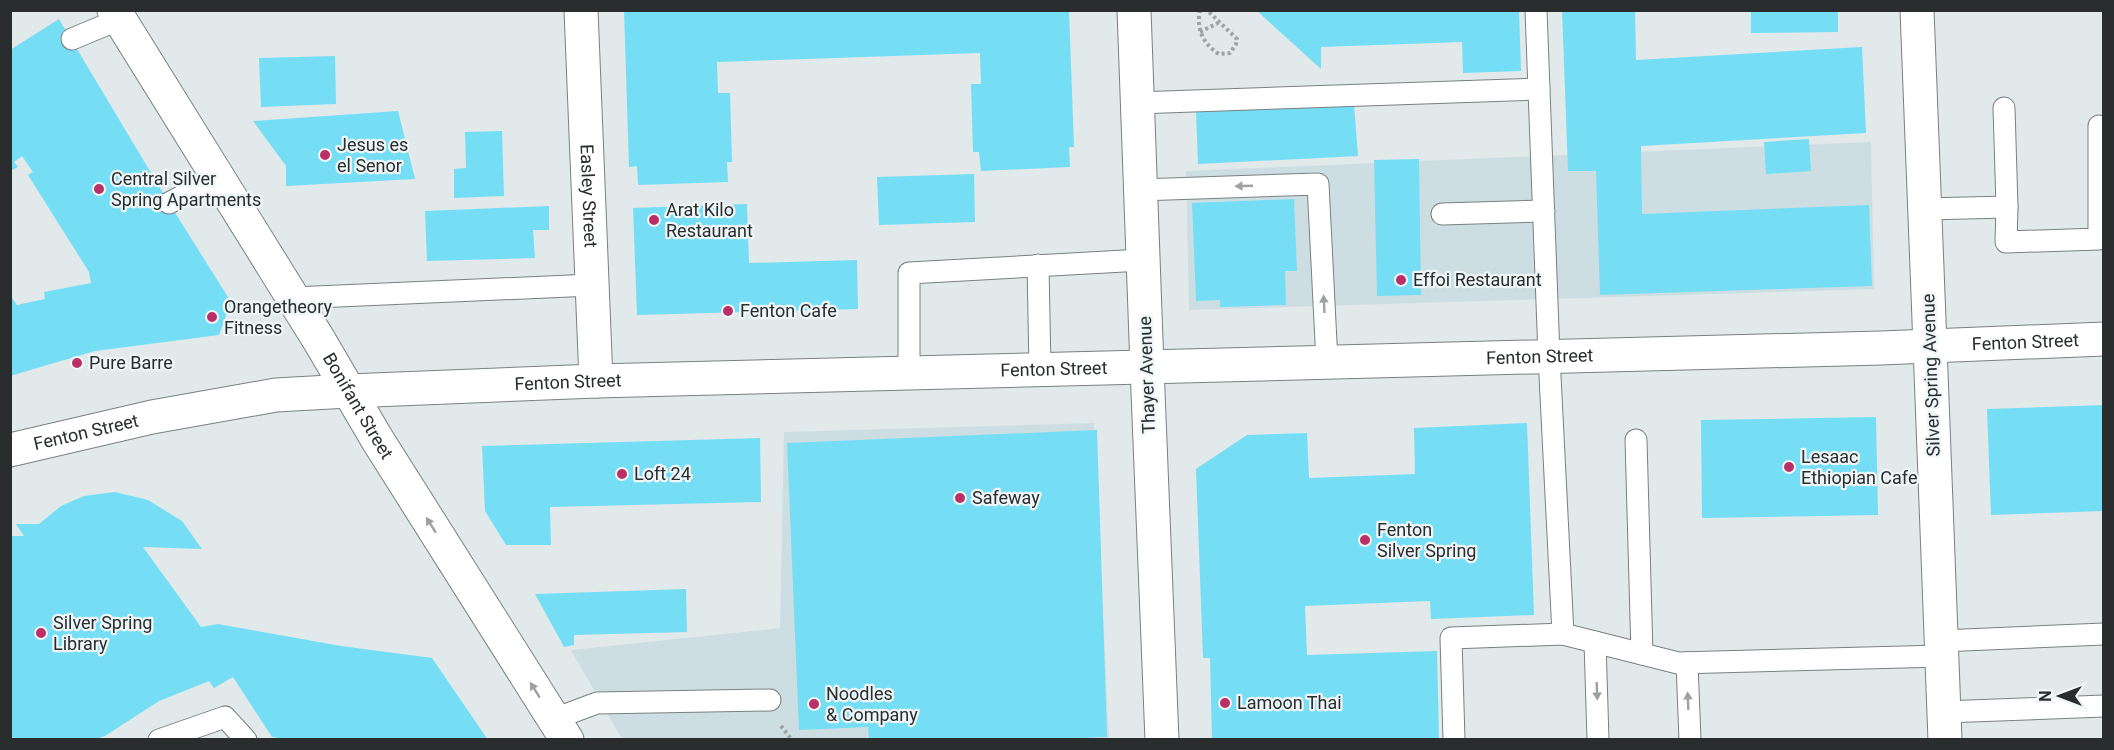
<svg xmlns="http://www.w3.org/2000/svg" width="2114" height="750" viewBox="0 0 2114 750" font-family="Roboto,sans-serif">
<rect width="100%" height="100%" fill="#e1e9ea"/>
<!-- built -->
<g fill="#cddee2">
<polygon points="1871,142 1874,289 1189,310 1186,171"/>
<polygon points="1094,423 1109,739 622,739 571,650 780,628 784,432"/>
</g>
<!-- building -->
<g fill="#75def5">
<polygon points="624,10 1069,10 1074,147 1069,147 1070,167 981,171 979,152 973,152 971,84 981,84 980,53 717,62 718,93 730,93 732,162 727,162 728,182 638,185 637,166 629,167"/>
<polygon points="1256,10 1519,10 1521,71 1463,73 1462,42 1321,47 1321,69"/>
<polygon points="1562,10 1635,10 1636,60 1862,47 1866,133 1641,146 1642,214 1869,205 1872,286 1600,295 1596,171 1568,171"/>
<polygon points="1751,10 1838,10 1838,32 1751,33"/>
<polygon points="59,19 169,203 231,302 219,335 95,351 10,376 10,295 17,305 45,299 44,292 91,283 89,272 28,175 33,172 22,156 14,162 18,167 10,171 10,50"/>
<polygon points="335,56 336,104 261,107 259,58"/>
<polygon points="1354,105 1358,156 1198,164 1196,112"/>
<polygon points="398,111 415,179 286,186 286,166 253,121"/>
<polygon points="502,131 504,196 454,198 454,169 466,168 465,132"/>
<polygon points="1809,139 1811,171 1766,174 1764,142"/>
<polygon points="1419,159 1421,295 1377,296 1374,160"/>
<polygon points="974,174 975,222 879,225 877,177"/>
<polygon points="1294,199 1297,271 1285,271 1286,305 1220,307 1220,300 1196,301 1192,203"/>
<polygon points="747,204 749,263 857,260 858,309 637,315 633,208"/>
<polygon points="549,206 549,230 533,230 535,258 427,261 425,211"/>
<polygon points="2104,405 2104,511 1991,515 1987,409"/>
<polygon points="1876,417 1878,515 1702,518 1701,420"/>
<polygon points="1527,423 1534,615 1431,619 1430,601 1305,606 1307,655 1437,651 1439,739 1212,740 1210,658 1203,658 1196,469 1247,435 1307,433 1309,478 1415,474 1414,428"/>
<polygon points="1097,430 1107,737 1029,740 869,740 868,727 799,730 787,443"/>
<polygon points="760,438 761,502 550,507 551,545 506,545 485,511 482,446"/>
<polygon points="115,492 148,500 182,521 202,549 143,547 201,627 218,624 341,646 432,658 488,740 290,740 272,737 233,677 214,688 209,681 159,701 105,736 94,740 14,740 10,735 10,536 24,536 16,524 39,524 61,506 84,496"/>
<polygon points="686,589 687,632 574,635 574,645 564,647 535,594"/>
</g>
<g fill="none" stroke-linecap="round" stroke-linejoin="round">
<defs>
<g id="lane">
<polyline points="1536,10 1549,356 1563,634"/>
<polyline points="72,39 120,19"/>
<polyline points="1136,103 1539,89"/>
<polyline points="2004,108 2007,207 2006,242 2099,239 2099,126"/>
<polyline points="1139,190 1318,184 1327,362"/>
<polyline points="169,203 218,177"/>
<polyline points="1924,209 2007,207"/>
<polyline points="1442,214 1544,211"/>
<polyline points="1038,265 1040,369"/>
<polyline points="293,298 592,285"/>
<polyline points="909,373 909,273 1142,260"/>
<polyline points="1636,440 1642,654"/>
<polyline points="1941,641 2104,634"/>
<polyline points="1595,642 1598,740"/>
<polyline points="1687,663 1690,740"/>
<polyline points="1944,712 2104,706"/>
<polyline points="554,719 597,703 770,700"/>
<polyline points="159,740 225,717 246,740"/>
<polyline points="1454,740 1451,638 1563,634 1678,663 1942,656"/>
</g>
<g id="street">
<path id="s1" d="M581,10L596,381"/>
<polyline points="1134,10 1147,367"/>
<polyline points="1917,10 1930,346"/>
</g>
<g id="secondary">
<path id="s2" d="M114,10L319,340L377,439L567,740"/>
<polyline points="1930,346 1945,740"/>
<polyline points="1147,367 1162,740"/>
<path id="s3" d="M10,450L152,417L276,395L348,391L596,381L1881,348L2104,339"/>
</g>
</defs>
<!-- lane casing -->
<use href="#lane" stroke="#798082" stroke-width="23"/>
<!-- street casing -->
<use href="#street" stroke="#798082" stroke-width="35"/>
<!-- secondary casing -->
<use href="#secondary" stroke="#798082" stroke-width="35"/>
<!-- path -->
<g stroke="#9da3a4" stroke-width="4" stroke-dasharray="3 3" stroke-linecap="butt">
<path d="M1200,10C1196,29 1203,44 1219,54L1230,53L1236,44L1237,39L1207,10"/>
<polyline points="1200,32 1218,23"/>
<polyline points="781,726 792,740"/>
</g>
<!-- lane -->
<use href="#lane" stroke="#fff" stroke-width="21"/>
<!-- street -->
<use href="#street" stroke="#fff" stroke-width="33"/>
<!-- secondary -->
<use href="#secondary" stroke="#fff" stroke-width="33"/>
</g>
<!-- one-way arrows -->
<defs><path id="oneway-solid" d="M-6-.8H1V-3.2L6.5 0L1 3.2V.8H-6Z" transform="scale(1.5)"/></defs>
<g fill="#9fa0a0">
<use href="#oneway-solid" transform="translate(1244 186) rotate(178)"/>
<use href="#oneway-solid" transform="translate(1324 304) rotate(-93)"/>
<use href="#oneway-solid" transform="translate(431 525) rotate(-122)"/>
<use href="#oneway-solid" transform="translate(535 690) rotate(-122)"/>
<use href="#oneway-solid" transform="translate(1597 691) rotate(88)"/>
<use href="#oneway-solid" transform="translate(1688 701) rotate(-92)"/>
</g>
<!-- markers -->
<g fill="#bb2f67" stroke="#eef6f8" stroke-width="2">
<circle cx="325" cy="155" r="6"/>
<circle cx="99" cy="189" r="6"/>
<circle cx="654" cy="220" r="6"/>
<circle cx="1401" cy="280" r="6"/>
<circle cx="728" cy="311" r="6"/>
<circle cx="212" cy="317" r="6"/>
<circle cx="77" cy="363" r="6"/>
<circle cx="1789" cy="467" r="6"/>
<circle cx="622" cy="474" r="6"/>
<circle cx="960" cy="498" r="6"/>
<circle cx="1365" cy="540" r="6"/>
<circle cx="41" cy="633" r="6"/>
<circle cx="1225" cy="703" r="6"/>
<circle cx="814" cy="704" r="6"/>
</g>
<g text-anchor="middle" stroke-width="4.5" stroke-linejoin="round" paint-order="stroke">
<!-- poi labels -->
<g font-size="18" fill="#2a2d2d" stroke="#eef6f8" text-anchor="start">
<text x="337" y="151">Jesus es<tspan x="337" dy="21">el Senor</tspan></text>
<text x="111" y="185">Central Silver<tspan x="111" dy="21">Spring Apartments</tspan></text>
<text x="666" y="216">Arat Kilo<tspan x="666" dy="21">Restaurant</tspan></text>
<text x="1413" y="286">Effoi Restaurant</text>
<text x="224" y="313">Orangetheory<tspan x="224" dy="21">Fitness</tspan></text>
<text x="740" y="317">Fenton Cafe</text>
<text x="89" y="369">Pure Barre</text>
<text x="1801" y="463">Lesaac<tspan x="1801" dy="21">Ethiopian Cafe</tspan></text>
<text x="634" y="480">Loft 24</text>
<text x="972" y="504">Safeway</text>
<text x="1377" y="536">Fenton<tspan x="1377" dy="21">Silver Spring</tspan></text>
<text x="53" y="629">Silver Spring<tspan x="53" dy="21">Library</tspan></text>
<text x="826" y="700">Noodles<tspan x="826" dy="21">&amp; Company</tspan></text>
<text x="1237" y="709">Lamoon Thai</text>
</g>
<!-- street labels -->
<g font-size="18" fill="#2a2d2d" stroke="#eef6f8">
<text dy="6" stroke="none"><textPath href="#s1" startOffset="186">Easley Street</textPath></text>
<text dy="6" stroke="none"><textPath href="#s3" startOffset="2022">Fenton Street</textPath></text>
<text dy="6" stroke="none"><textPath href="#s3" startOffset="1536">Fenton Street</textPath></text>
<text dy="6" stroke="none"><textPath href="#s3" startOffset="1050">Fenton Street</textPath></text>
<text transform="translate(1147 375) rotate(-92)" y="6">Thayer Avenue</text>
<text transform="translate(1931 375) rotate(-92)" y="6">Silver Spring Avenue</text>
<text dy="6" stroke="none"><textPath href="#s3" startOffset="564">Fenton Street</textPath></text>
<text dy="6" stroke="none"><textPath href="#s2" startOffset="465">Bonifant Street</textPath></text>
<text dy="6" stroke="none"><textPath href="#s3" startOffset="78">Fenton Street</textPath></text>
</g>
</g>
<!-- border -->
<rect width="2114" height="750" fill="none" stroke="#2a2d2d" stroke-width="24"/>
<!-- north arrow -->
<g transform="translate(2060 696) rotate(270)" stroke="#eef6f8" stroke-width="4.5" paint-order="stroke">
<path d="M0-4.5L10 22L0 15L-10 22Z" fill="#2a2d2d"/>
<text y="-9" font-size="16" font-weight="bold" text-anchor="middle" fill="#2a2d2d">N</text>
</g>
</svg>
